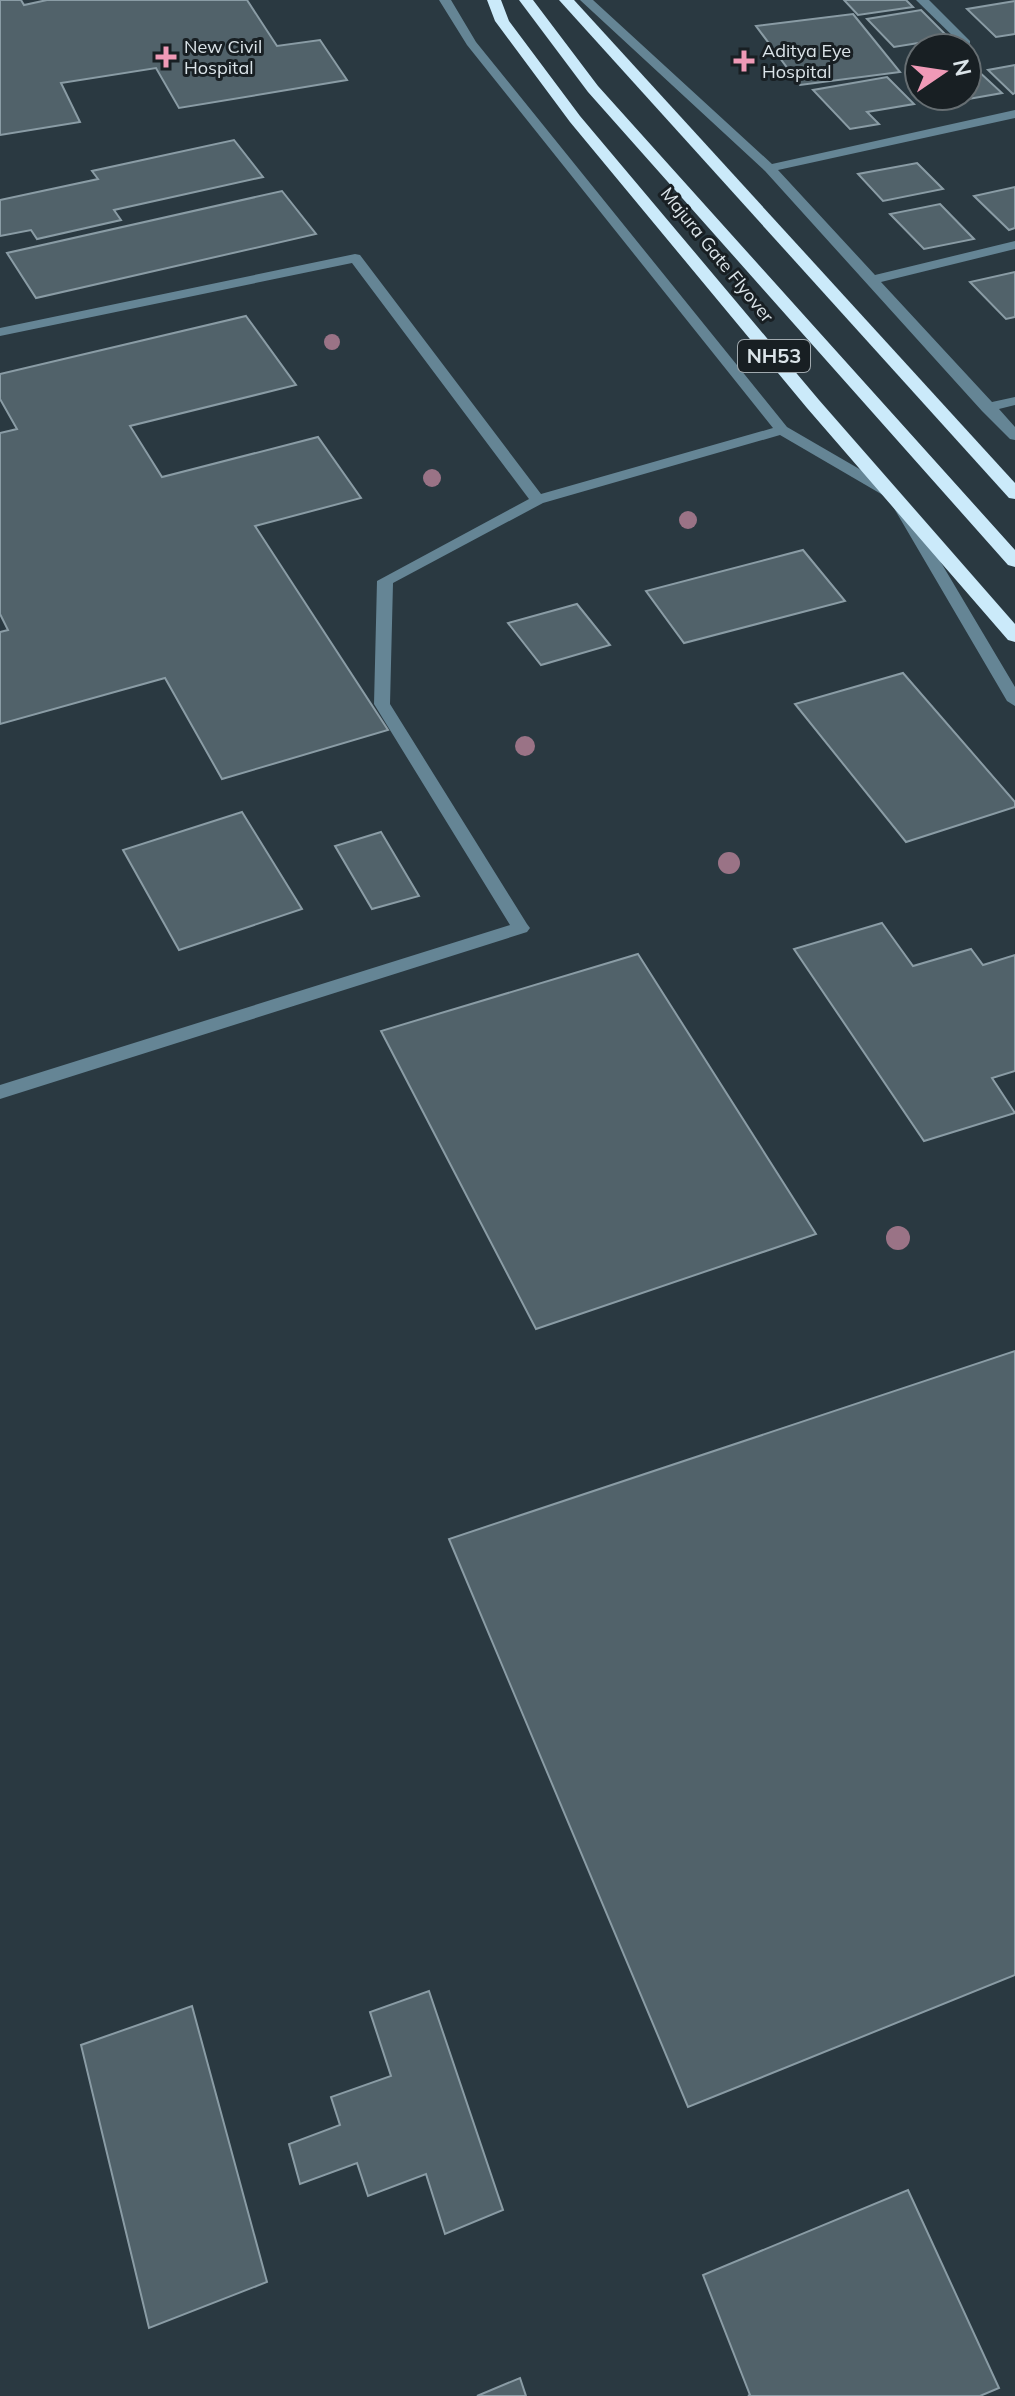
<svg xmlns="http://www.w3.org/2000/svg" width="1015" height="2396" viewBox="0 0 1015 2396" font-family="Mulish,sans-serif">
<rect width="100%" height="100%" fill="#2a3941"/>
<!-- building -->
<g fill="#51626a" stroke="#8a9ca5" stroke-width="2">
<polygon points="0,0 21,0 24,5 47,0 247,0 277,46 320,40 347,80 179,108 156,68 61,83 80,122 0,135"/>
<polygon points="844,0 906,0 913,7 858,15"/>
<polygon points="1015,1 1015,34 996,37 967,9"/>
<polygon points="921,10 949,38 894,47 867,19"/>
<polygon points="853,14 900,72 800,85 756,26"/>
<polygon points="1015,65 1015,93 1013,94 988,70"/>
<polygon points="976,69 1002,93 946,103 938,96 967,96 967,71"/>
<polygon points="887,77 914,104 867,112 879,124 850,129 813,90"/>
<polygon points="234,140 263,177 114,210 121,220 37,239 31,230 0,236 0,200 98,179 92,171"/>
<polygon points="917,163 943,189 883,201 858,174"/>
<polygon points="1015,187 1015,228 1009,230 974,196"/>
<polygon points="282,191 316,234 36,298 7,253"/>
<polygon points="940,204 974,239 924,249 890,214"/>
<polygon points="1015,272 1015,317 1006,319 970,282"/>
<polygon points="246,316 296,385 130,426 162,477 318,437 361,498 255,526 388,730 222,779 165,678 0,724 0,632 8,630 0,614 0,433 17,429 0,399 0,374"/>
<polygon points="803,550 845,601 684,643 646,591"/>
<polygon points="577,604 610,645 541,665 508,623"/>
<polygon points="903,673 1015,802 1015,807 906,842 795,704"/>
<polygon points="242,812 302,909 179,950 123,850"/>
<polygon points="381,832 419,896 372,909 335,846"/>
<polygon points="882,923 913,966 971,949 983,965 1015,955 1015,1071 992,1078 1015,1113 924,1141 794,949"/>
<polygon points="638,954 816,1234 536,1329 381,1031"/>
<polygon points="1015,1351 1015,1975 688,2107 449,1539"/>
<polygon points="429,1991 503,2210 445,2234 426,2174 368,2196 357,2163 300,2184 289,2144 340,2125 331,2097 391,2076 370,2012"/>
<polygon points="192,2006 267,2282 149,2328 81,2045"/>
<polygon points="908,2190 999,2388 980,2396 748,2396 750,2395 703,2275"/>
<polygon points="520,2378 526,2396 477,2396"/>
</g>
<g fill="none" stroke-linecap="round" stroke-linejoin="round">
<!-- minor -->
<g fill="#658595" fill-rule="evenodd">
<polygon points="439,0 451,0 476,42 787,427 899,492 1015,687 1015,706 1007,701 888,498 780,435 543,503 393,583 390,704 527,924 530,928 527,932 0,1099 0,1085 510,925 374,704 377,581 529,499 352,263 0,336 0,328 355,254 360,255 541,494 773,428 467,45"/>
<polygon points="580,0 593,0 772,164 1015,110 1015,118 778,170 875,275 1015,241 1015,249 881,282 992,402 1015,397 1015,405 999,409 1015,427 1015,440 1010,439 982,411 765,171"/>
<polygon points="916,0 929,0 970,41 970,45 962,45"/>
</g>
<!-- highway -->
<g fill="#cbeafa" fill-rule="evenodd">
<polygon points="487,0 501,0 509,21 580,116 819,400 1015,624 1015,642 1008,640 807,408 570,122 495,21"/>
<polygon points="519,0 533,0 598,86 1015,550 1015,567 1008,565 588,92"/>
<polygon points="559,0 574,0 1015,483 1015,499 1009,498"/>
</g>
</g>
<!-- trees -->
<g fill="#9a7386">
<circle cx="332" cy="342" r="8"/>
<circle cx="432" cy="478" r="9"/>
<circle cx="688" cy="520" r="9"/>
<circle cx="525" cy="746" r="10"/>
<circle cx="729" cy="863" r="11"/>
<circle cx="898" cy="1238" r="12"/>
</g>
<!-- markers -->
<g fill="#f09ab7" stroke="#181f23" stroke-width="3">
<path d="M162 45h8v8h8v8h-8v8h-8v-8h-8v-8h8z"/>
<path d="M740 49h8v8h8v8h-8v8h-8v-8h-8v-8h8z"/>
</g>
<g text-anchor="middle" stroke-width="6" stroke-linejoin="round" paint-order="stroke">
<!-- far-poi labels -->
<g font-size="18" fill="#dbe4e9" stroke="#181f23" text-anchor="start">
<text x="184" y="53">New Civil<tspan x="184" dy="21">Hospital</tspan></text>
<text x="762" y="57">Aditya Eye<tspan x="762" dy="21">Hospital</tspan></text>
</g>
<!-- far-street labels -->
<g font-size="18" fill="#dbe4e9" stroke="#181f23">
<text transform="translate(717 255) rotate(51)" y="6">Majura Gate Flyover</text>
</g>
<!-- shield labels -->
<rect fill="#181f23" stroke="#a0a9ae" stroke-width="2" x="738" y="340" width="72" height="32" rx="6"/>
<g font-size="20" font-weight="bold" fill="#dbe4e9">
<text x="774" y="363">NH53</text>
</g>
</g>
<!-- north arrow -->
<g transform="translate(943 72) rotate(77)"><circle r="38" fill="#181f23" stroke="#666e72" stroke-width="2"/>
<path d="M0-6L14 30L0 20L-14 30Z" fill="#f09ab7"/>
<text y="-12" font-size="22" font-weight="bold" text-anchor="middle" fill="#dbe4e9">N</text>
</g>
</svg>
